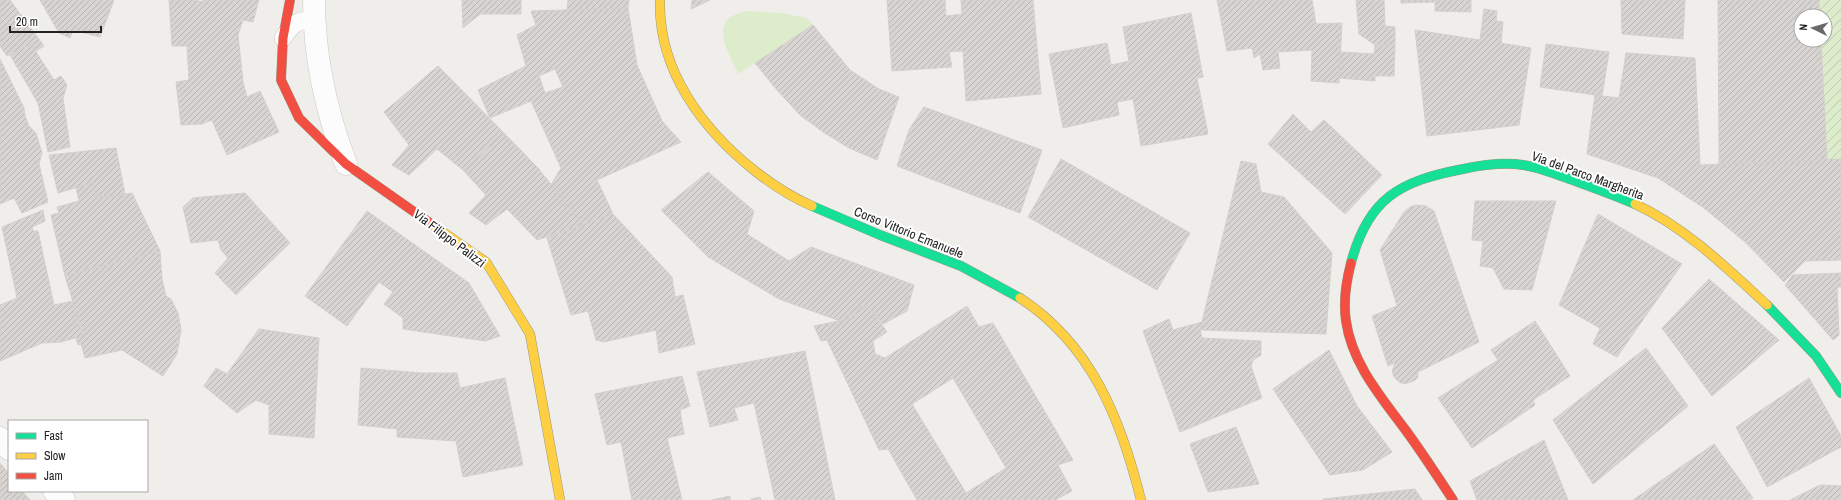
<svg xmlns="http://www.w3.org/2000/svg" width="1841" height="500" viewBox="0 0 1841 500" font-family="'Archivo Narrow',sans-serif">
<defs>
<pattern id="garden-furrows" width="10" height="10" patternUnits="userSpaceOnUse"><rect width="10" height="10" fill="#ddeccb"/><path d="M-1 1l2-2M0 10L10 0M9 11l2-2" fill="none" stroke="#bdcaae"/></pattern>
<pattern id="building-hatch" width="6" height="6" patternUnits="userSpaceOnUse"><rect width="6" height="6" fill="#d7d4d2"/><path d="M-1 1l2-2M0 6l6-6M5 7l2-2" fill="none" stroke="#b8b6b4"/></pattern>
</defs>
<rect width="100%" height="100%" fill="#f0eeeb"/>
<!-- grass -->
<path fill="#ddeccb" d="M749,11L781,13L807,18L813,25L738,74C728,51 705,17 749,11Z"/>
<!-- garden -->
<polygon fill="url(#garden-furrows)" points="1819,0 1841,0 1841,159 1827,160 1821,40 1825,40 1825,16 1819,16"/>
<!-- building -->
<g fill="url(#building-hatch)" stroke="#d3d0cc" fill-rule="evenodd">
<polygon points="0,0 10,0 44,46 36,51 31,44 7,56 0,46"/>
<polygon points="40,0 114,0 100,37 73,30 70,38 59,33"/>
<polygon points="169,0 194,0 203,2 203,0 259,0 253,22 243,20 238,35 243,82 247,97 260,91 279,132 227,155 212,120 202,124 181,125 176,82 189,80 187,46 172,46"/>
<polygon points="462,0 521,0 521,14 480,14 463,28"/>
<polygon points="568,0 629,0 628,8 567,10"/>
<polygon points="692,0 710,0 691,9"/>
<polygon points="887,0 945,0 946,16 962,14 961,0 1033,0 1041,94 966,101 963,51 949,52 952,67 892,71"/>
<polygon points="1217,0 1312,0 1316,24 1342,23 1339,83 1311,81 1312,50 1278,52 1280,68 1263,70 1260,54 1254,58 1252,48 1227,51"/>
<polygon points="1356,0 1384,0 1385,26 1395,27 1395,45 1375,45 1359,34"/>
<polygon points="1401,0 1471,0 1471,12 1435,11 1435,2 1401,3"/>
<polygon points="1621,0 1685,0 1683,39 1622,34"/>
<polygon points="1718,0 1819,0 1819,16 1801,16 1801,40 1821,40 1827,160 1719,164"/>
<path d="M628,8L637,65L662,121L681,142L597,180L613,214L583,225L551,185L561,168L531,101L490,118L478,90L526,66L517,35L536,25L531,11ZM555,69L563,87L545,93L539,76Z"/>
<polygon points="1484,9 1497,11 1496,21 1503,22 1501,43 1531,48 1519,125 1427,136 1415,30 1480,40"/>
<polygon points="1191,13 1203,77 1197,78 1208,134 1141,146 1133,99 1117,102 1119,115 1063,128 1049,54 1107,43 1111,65 1129,61 1123,27"/>
<polygon points="813,25 850,70 879,89 899,97 877,160 849,148 823,132 800,115 776,89 755,63"/>
<polygon points="31,44 54,80 61,76 67,85 63,98 70,147 48,152 38,103 10,55"/>
<polygon points="1546,44 1609,52 1602,96 1540,87"/>
<polygon points="1375,45 1395,45 1394,76 1375,76 1375,81 1339,78 1340,52 1374,54"/>
<polygon points="1626,53 1695,58 1700,165 1841,159 1841,260 1805,261 1784,282 1745,242 1704,208 1658,178 1587,154 1595,95 1619,98"/>
<polygon points="0,59 24,108 25,116 29,126 36,133 42,153 39,164 48,202 22,213 14,198 0,204"/>
<polygon points="438,66 505,134 463,170 437,149 409,175 392,165 409,145 384,112"/>
<polygon points="924,107 1042,150 1020,213 897,166 909,130"/>
<polygon points="1293,114 1311,132 1324,120 1382,175 1345,214 1268,144"/>
<polygon points="505,134 538,168 583,225 537,240 507,209 486,225 469,213 486,195 463,170"/>
<polygon points="116,148 125,194 109,197 97,196 92,183 58,193 49,155"/>
<polygon points="1061,159 1190,233 1157,290 1028,217"/>
<polygon points="1241,161 1256,164 1261,192 1284,197 1332,253 1326,334 1200,330"/>
<polygon points="708,172 754,211 747,234 789,261 811,247 914,285 907,311 883,324 870,308 859,306 854,318 840,321 779,299 708,257 661,210"/>
<polygon points="92,183 97,196 109,197 132,193 160,251 65,276 51,215 59,213 57,207 79,201 76,188"/>
<polygon points="245,193 290,243 236,295 215,273 228,258 221,250 218,240 191,243 183,207 193,198"/>
<polygon points="1475,201 1556,201 1532,290 1504,289 1493,268 1480,266 1483,241 1472,240"/>
<polygon points="1416,205 1426,206 1434,211 1479,342 1418,372 1418,377 1414,381 1404,384 1399,382 1394,377 1392,371 1395,363 1388,366 1372,316 1397,306 1380,250 1404,212 1410,207"/>
<polygon points="43,210 45,221 32,227 33,231 38,231 54,305 73,301 82,336 61,342 42,343 0,361 0,305 17,298 2,227"/>
<polygon points="367,211 469,283 500,336 485,341 403,329 403,318 384,304 393,292 379,282 347,326 305,296"/>
<polygon points="613,214 672,277 675,297 683,295 695,344 659,353 656,330 604,342 596,340 588,311 571,315 547,238"/>
<polygon points="1598,214 1682,264 1617,357 1593,344 1600,328 1559,305"/>
<polygon points="160,251 162,279 166,296 171,299 178,313 181,330 177,354 163,376 122,350 85,358 81,344 78,345 76,338 82,336 82,331 65,276"/>
<polygon points="1841,273 1841,287 1837,287 1839,335 1833,340 1785,285 1793,275"/>
<polygon points="1709,279 1779,340 1712,396 1662,328"/>
<path d="M859,306L870,308L887,332L873,341L875,354L885,358L967,306L979,327L993,323L1073,460L1058,465L1072,491L1055,500H917L888,449L879,450L827,340L821,341L814,326L854,318ZM953,378L1006,468L966,493L912,404Z"/>
<polygon points="1169,319 1173,330 1202,322 1200,330 1202,338 1261,341 1261,355 1253,360 1251,366 1262,398 1180,432 1143,331"/>
<polygon points="1535,321 1570,376 1533,400 1535,405 1472,448 1438,398 1498,360 1491,350"/>
<polygon points="259,329 319,338 314,438 269,434 269,405 256,400 237,413 204,386 216,368 227,374"/>
<polygon points="1646,348 1688,406 1593,484 1553,420"/>
<polygon points="1329,350 1357,406 1392,452 1363,470 1330,475 1273,389"/>
<polygon points="805,351 835,500 775,500 754,403 734,408 738,420 710,427 697,372"/>
<polygon points="361,368 422,373 457,373 460,388 505,378 523,465 463,477 456,441 397,437 397,429 358,425"/>
<polygon points="682,376 690,406 680,410 684,434 667,438 682,500 632,500 621,442 607,445 595,394"/>
<polygon points="1809,378 1841,436 1841,447 1767,487 1736,427"/>
<polygon points="1236,427 1259,484 1208,492 1190,444"/>
<polygon points="1544,440 1568,500 1477,500 1470,481"/>
<polygon points="1714,444 1753,498 1749,500 1633,500"/>
<polygon points="0,463 9,474 9,491 22,491 30,500 0,500"/>
<polygon points="1820,485 1841,486 1841,500 1790,500"/>
<polygon points="1415,489 1422,500 1323,500 1323,499"/>
<polygon points="730,496 730,500 712,500"/>
<polygon points="760,497 761,500 751,500 751,499"/>
</g>
<g fill="none" stroke-linecap="round" stroke-linejoin="round">
<defs>
<path id="lane" d="M283,38C291,26 298,17 314,22"/>
<g id="street">
<path d="M314,0C314,57 326,111 346,164"/>
<polyline points="0,438 9,449"/>
<polyline points="54,491 64,500"/>
</g>
<g id="fast">
<polyline points="812,206 880,235 961,266 1020,298"/>
<path d="M1351,263C1368,198 1400,181 1463,169C1482,165 1503,162 1523,165C1538,167 1552,173 1567,178C1589,186 1612,194 1635,204"/>
<polyline points="1767,305 1816,356 1841,393"/>
</g>
<g id="slow">
<path d="M660,0C658,70 702,129 755,171C773,185 791,197 812,206"/>
<path d="M1635,204C1685,227 1727,268 1767,305"/>
<polyline points="430,223 486,262 530,334 560,500"/>
<path d="M1020,298C1092,345 1121,420 1141,500"/>
</g>
<g id="jam">
<polyline points="290,0 283,38 281,80 299,118 346,164 430,223"/>
<path d="M1351,263C1346,282 1343,301 1346,321C1352,364 1382,398 1407,432C1423,454 1438,477 1453,500"/>
</g>
</defs>
<!-- lane casing -->
<use href="#lane" stroke="#c9c8c7" stroke-width="18"/>
<!-- street casing -->
<use href="#street" stroke="#c9c8c7" stroke-width="23"/>
<!-- fast casing -->
<use href="#fast" stroke="#999a82" stroke-width="10"/>
<!-- slow casing -->
<use href="#slow" stroke="#999a82" stroke-width="10"/>
<!-- jam casing -->
<use href="#jam" stroke="#999a82" stroke-width="10"/>
<!-- lane -->
<use href="#lane" stroke="#fdfcfc" stroke-width="17"/>
<!-- street -->
<use href="#street" stroke="#fdfcfc" stroke-width="22"/>
<!-- fast -->
<use href="#fast" stroke="#16e098" stroke-width="9"/>
<!-- slow -->
<use href="#slow" stroke="#ffcf43" stroke-width="9"/>
<!-- jam -->
<use href="#jam" stroke="#f24e42" stroke-width="9"/>
</g>
<g text-anchor="middle" stroke-width="4" stroke-linejoin="round" paint-order="stroke">
<!-- street labels -->
<g font-size="13" fill="#222" stroke="#fff">
<text transform="translate(1588 175) rotate(20)" y="5">Via del Parco Margherita</text>
<text transform="translate(909 232) rotate(22)" y="5">Corso Vittorio Emanuele</text>
<text transform="translate(450 238) rotate(37)" y="5">Via Filippo Palizzi</text>
</g>
</g>
<!-- legend -->
<rect x="8" y="420" width="140" height="72" fill="#ffffff" stroke="#a7a7a7"/>
<rect x="16" y="433" width="20" height="6" fill="#16e098" stroke="#a7a7a7"/>
<text x="44" y="440" font-size="12" fill="#222222">Fast</text>
<rect x="16" y="453" width="20" height="6" fill="#ffcf43" stroke="#a7a7a7"/>
<text x="44" y="460" font-size="12" fill="#222222">Slow</text>
<rect x="16" y="473" width="20" height="6" fill="#f24e42" stroke="#a7a7a7"/>
<text x="44" y="480" font-size="12" fill="#222222">Jam</text>
<!-- north arrow -->
<g transform="translate(1813 28) rotate(275)"><circle r="19" fill="#ffffff" stroke="#a7a7a7"/>
<path d="M0-3L7 15L0 10L-7 15Z" fill="#6a6968"/>
<text y="-6" font-size="11" font-weight="bold" text-anchor="middle" fill="#222222">N</text>
</g>
<!-- scale -->
<path d="M10 26v6h91v-6" fill="none" stroke="#222222" stroke-width="2"/>
<text x="16" y="26" font-size="12" fill="#222222" stroke="#ffffff" stroke-width="3" paint-order="stroke">20 m</text>
</svg>
